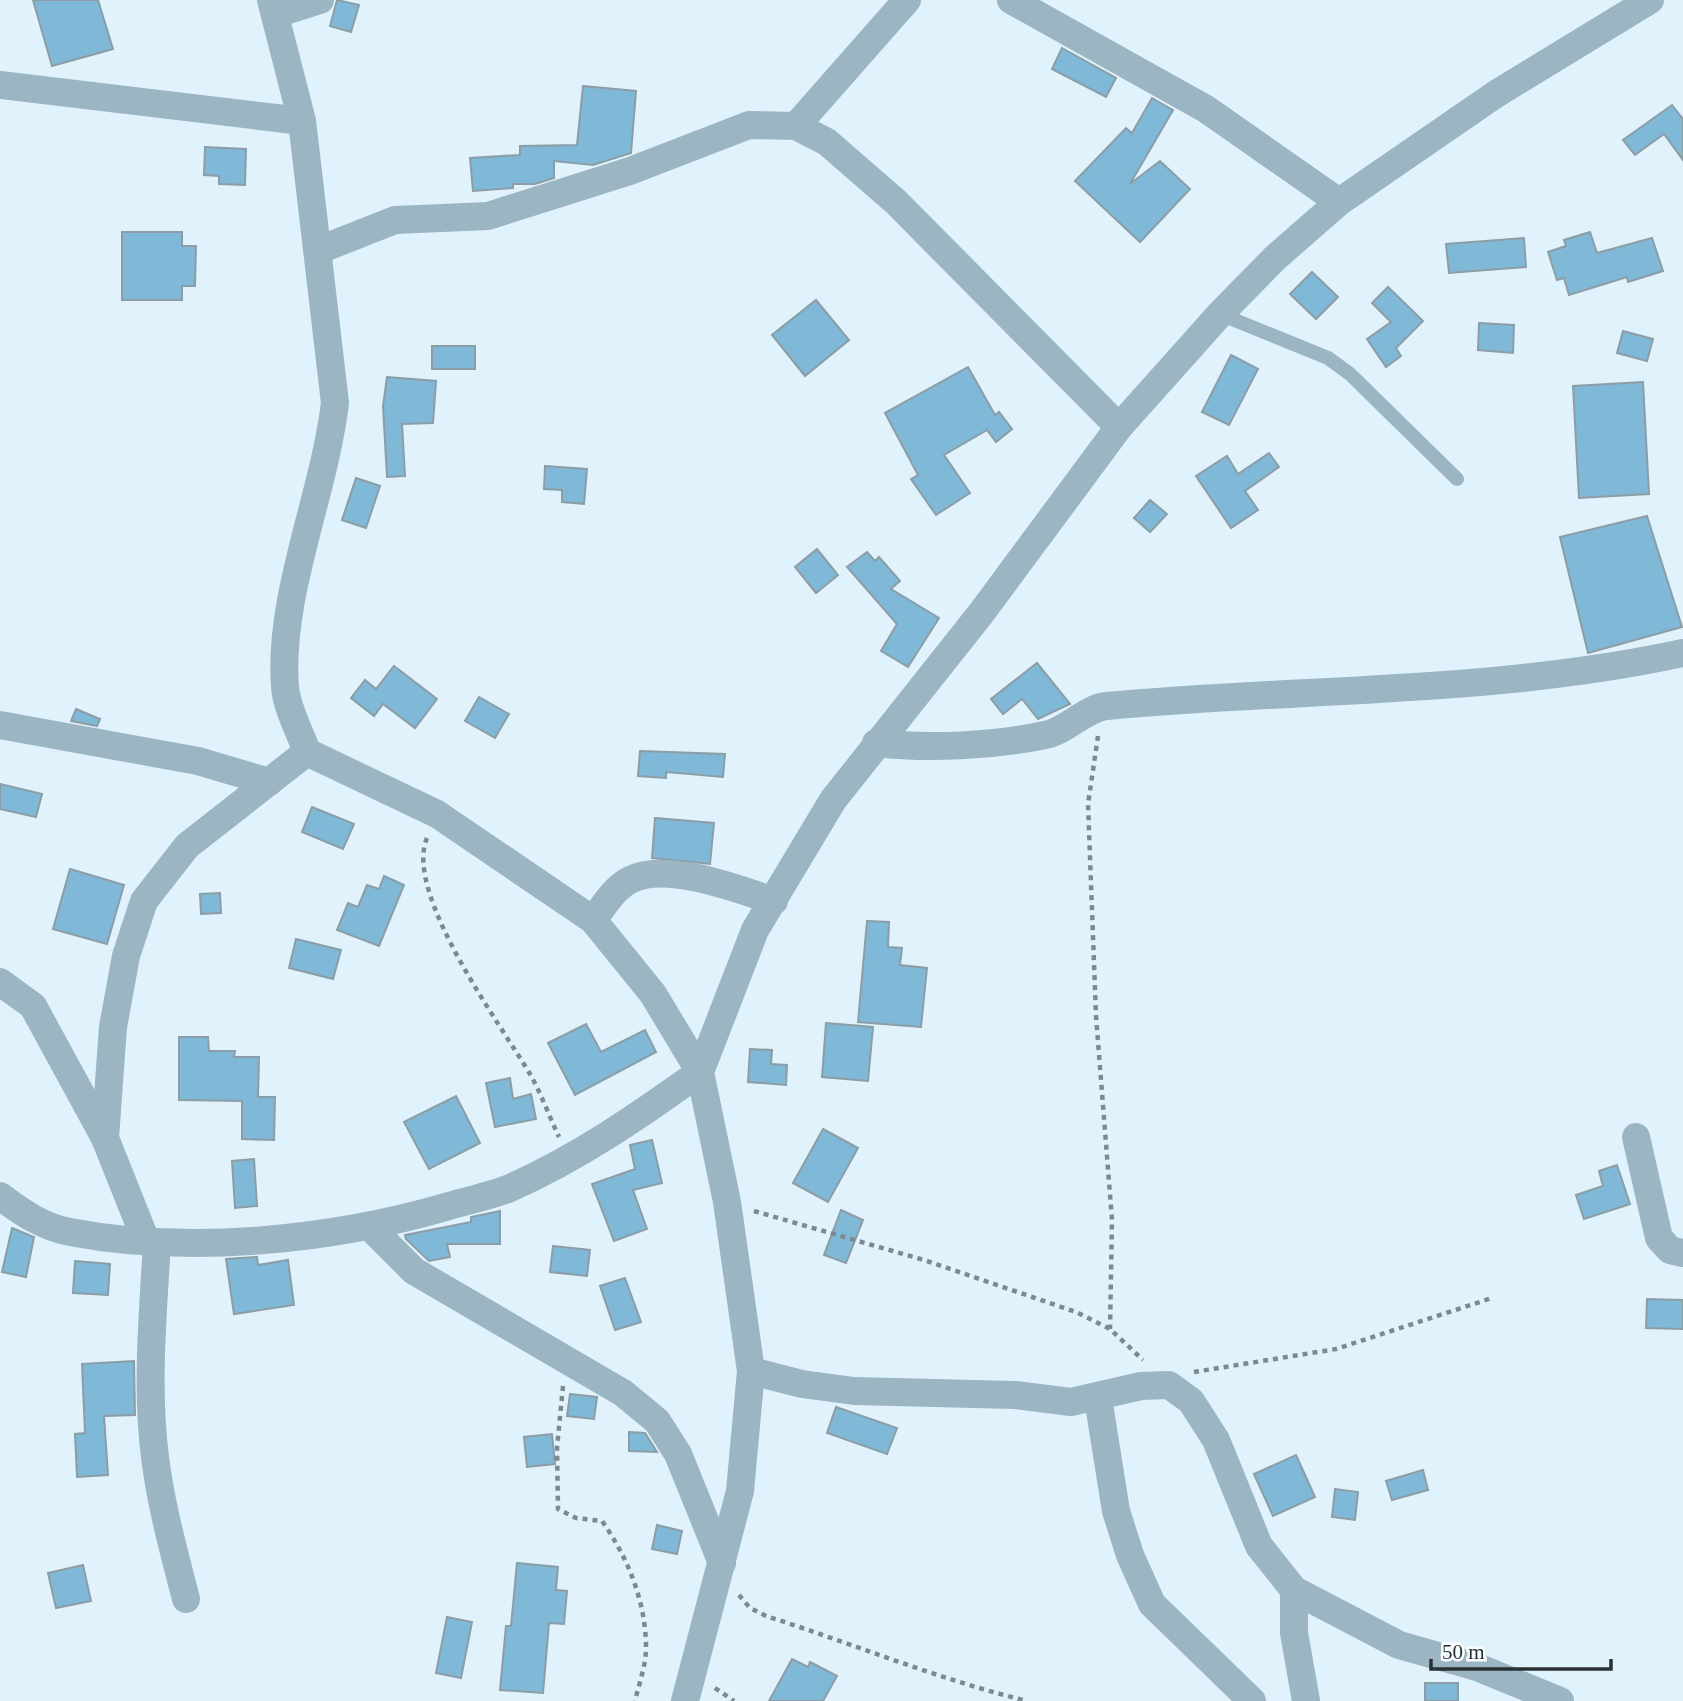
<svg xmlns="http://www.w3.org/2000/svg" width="1683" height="1701" viewBox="0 0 1683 1701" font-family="Georgia,serif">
<rect width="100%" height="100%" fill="#e0f2fc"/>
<!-- building -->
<g fill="#7fb9d7" stroke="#8c9da6" stroke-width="2">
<polygon points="33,0 98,0 113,49 52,66"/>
<polygon points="337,0 359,5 351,32 330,26"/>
<polygon points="1062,48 1116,78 1106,97 1052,69"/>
<polygon points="583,86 636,91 631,153 593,165 554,161 554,178 535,184 513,184 513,188 473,191 470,158 520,155 520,146 577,145"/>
<polygon points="1152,98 1173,110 1130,184 1160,161 1190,189 1140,242 1075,181 1126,128 1132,133"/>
<polygon points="1672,105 1683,119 1683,160 1664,134 1635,155 1623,140"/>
<polygon points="205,147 246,149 245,185 219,184 219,176 204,175"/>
<polygon points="122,232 182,232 182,246 196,246 195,286 182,286 182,300 122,300"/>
<polygon points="1590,232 1597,253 1652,238 1663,271 1628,282 1627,277 1569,295 1564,278 1557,280 1548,252 1566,246 1564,240"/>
<polygon points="1524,238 1526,267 1449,273 1446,244"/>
<polygon points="1312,272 1338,297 1316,319 1290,294"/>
<polygon points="1388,287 1423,321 1396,348 1401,356 1386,367 1367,339 1391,322 1372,303"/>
<polygon points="816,300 849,340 805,376 772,335"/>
<polygon points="1479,323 1514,325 1513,353 1478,350"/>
<polygon points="1623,331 1653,339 1647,361 1617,353"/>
<rect x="432" y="346" width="43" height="23"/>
<polygon points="1231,355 1258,369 1229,425 1202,412"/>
<polygon points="968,367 995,415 999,412 1012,429 996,442 987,430 944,455 970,493 936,515 911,479 918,475 885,413"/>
<polygon points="387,377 436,381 433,423 402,424 405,476 387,477 383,406"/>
<polygon points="1643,382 1649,494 1579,498 1573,386"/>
<polygon points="1269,453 1279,467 1245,491 1258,510 1231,528 1196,476 1227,456 1238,474"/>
<polygon points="545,466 587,469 584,504 562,502 562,490 544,489"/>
<polygon points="356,478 380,486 366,528 342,520"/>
<polygon points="1150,500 1167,514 1150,532 1134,518"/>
<polygon points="1647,516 1682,627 1588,653 1560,537"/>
<polygon points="817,549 838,575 816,593 795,567"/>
<polygon points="867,552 875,561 879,557 900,581 891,589 939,618 908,667 881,651 897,624 847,567"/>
<polygon points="1037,663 1070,704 1038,719 1022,699 1003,714 991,699"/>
<polygon points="394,666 437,699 415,728 383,704 374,716 351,698 365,680 376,689"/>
<polygon points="479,697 509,714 495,738 465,721"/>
<polygon points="76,709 100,719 97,726 71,721"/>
<polygon points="640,751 725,754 723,777 666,772 666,778 638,776"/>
<polygon points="0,784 42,794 36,817 0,809"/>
<polygon points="312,807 354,824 343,849 302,832"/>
<polygon points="655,818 714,823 710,864 652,858"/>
<polygon points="70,869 124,885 107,944 53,929"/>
<polygon points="384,876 404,885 379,946 337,930 348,903 358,907 367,885 379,889"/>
<polygon points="220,893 221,913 201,914 200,894"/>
<polygon points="867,921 889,922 888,947 902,948 900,965 927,968 921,1027 858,1022"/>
<polygon points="296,939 341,950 333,979 289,968"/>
<polygon points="826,1023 873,1027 868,1081 822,1077"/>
<polygon points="586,1024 601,1052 645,1030 656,1052 575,1095 548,1043"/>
<polygon points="179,1037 208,1037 209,1051 235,1051 234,1057 259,1057 258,1097 275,1097 274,1140 242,1139 242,1101 179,1100"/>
<polygon points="750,1049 772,1050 771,1064 787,1065 786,1085 748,1082"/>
<polygon points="510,1078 513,1099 531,1094 536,1119 495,1127 486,1083"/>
<polygon points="456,1096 480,1143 429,1169 404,1122"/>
<polygon points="823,1129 858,1148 828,1202 793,1183"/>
<polygon points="652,1140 662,1183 633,1190 647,1229 614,1241 592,1184 635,1169 630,1145"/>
<polygon points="254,1159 257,1206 235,1208 232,1161"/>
<polygon points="1617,1165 1630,1204 1584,1219 1576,1195 1603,1186 1599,1171"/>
<polygon points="841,1210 863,1220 846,1263 824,1255"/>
<polygon points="500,1211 500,1244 447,1244 450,1257 429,1261 406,1239 405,1235 471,1222 471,1217"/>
<polygon points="12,1228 34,1237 26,1277 2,1272"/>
<polygon points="553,1246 590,1250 587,1276 550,1272"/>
<polygon points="257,1257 258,1265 288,1260 294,1305 234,1314 226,1259"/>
<polygon points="75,1261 110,1264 108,1295 73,1293"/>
<polygon points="625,1278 641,1322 615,1330 600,1286"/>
<polygon points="1647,1299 1683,1300 1683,1329 1646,1328"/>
<polygon points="134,1361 135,1415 104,1416 108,1475 77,1477 75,1434 85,1433 82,1364"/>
<polygon points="570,1394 597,1397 594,1419 567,1416"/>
<polygon points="836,1407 897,1428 887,1454 827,1433"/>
<polygon points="629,1432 645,1433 657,1452 629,1451"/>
<polygon points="552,1434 555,1464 527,1467 524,1437"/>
<polygon points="1296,1455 1315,1497 1273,1516 1254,1474"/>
<polygon points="1423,1470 1428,1490 1392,1500 1386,1481"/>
<polygon points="1335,1489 1358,1492 1355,1520 1332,1517"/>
<polygon points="657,1525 682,1531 677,1554 652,1549"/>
<polygon points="517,1563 558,1567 556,1590 567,1591 564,1624 549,1623 543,1693 500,1690 506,1626 511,1626"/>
<polygon points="83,1565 91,1601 56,1608 48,1573"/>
<polygon points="447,1617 472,1622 461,1678 436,1673"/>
<polygon points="792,1659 808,1667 810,1662 837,1676 823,1701 769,1701"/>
<rect x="1425" y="1683" width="33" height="18"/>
</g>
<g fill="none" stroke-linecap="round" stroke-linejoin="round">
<!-- path -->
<g stroke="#7d898f" stroke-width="4.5" stroke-dasharray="5 5" stroke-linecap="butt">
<polyline points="1098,736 1088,804 1096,1016 1112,1220 1110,1329"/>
<path d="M427,838C403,893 501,1025 530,1074C541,1093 549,1116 559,1137"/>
<polyline points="754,1211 924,1260 1076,1312 1110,1329 1143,1360"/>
<polyline points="1194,1372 1336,1349 1492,1298"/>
<path d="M563,1386L557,1448L558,1509L576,1518L602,1521C628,1558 646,1602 646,1648C646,1665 639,1684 635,1701"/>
<path d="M739,1595L750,1608L766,1616C854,1644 937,1679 1027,1701"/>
<polyline points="715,1688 734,1701"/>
</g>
<!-- service -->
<polyline stroke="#9cb5c2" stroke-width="14" points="1220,314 1328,358 1350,374 1457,479"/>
<!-- minor -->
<g stroke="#9cb5c2" stroke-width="28">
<polyline points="1011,0 1206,109 1339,202"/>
<polyline points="276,14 320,0"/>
<polyline points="0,85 302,121"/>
<polyline points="796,126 907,0"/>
<polyline points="319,250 395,220 488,216 630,171 749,125 796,126 827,142 896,202 1119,427"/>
<polyline points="0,725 198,761 269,782"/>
<path d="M876,743C929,749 992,746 1045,735C1067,731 1085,708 1107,706C1299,688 1494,694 1683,653"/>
<path d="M593,920C604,906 614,888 630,880C665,861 738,889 774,901"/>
<polyline points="0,982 33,1006 105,1138"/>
<polyline points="1636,1137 1659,1238 1670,1250 1683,1253"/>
<path d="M0,1196C21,1212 43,1227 70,1232C189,1255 333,1240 449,1206C469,1200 491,1196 510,1188C578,1158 640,1115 700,1072L653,994L593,920L437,814L307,752C300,732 286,707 285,686C278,596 324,495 335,403L302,121L271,0"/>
<polyline points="370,1227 414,1271 623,1393 657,1421 678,1454 722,1563"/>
<polyline points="146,1241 105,1138 113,1027 126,956 144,901 187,846 307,752"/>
<path d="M157,1242C153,1313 146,1387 155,1457C161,1506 174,1552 186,1599"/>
<polyline points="751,1371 802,1384 854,1391 1015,1395 1071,1402 1141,1386 1169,1385 1191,1401 1216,1440 1259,1546 1294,1590 1399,1645 1477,1667 1560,1701"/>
<polyline points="1098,1398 1116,1511 1130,1555 1152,1604 1252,1701"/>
<polyline points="1294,1590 1294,1633 1306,1701"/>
<polyline points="685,1701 740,1491 751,1371 727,1202 700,1072 755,930 833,800 982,612 1119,427 1220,314 1275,258 1339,202 1496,94 1650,0"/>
</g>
</g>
<!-- scale -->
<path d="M1431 1659v10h180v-10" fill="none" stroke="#293033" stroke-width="3.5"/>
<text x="1442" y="1659" font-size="21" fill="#293033" stroke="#f9fdff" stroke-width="5" paint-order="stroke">50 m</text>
</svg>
